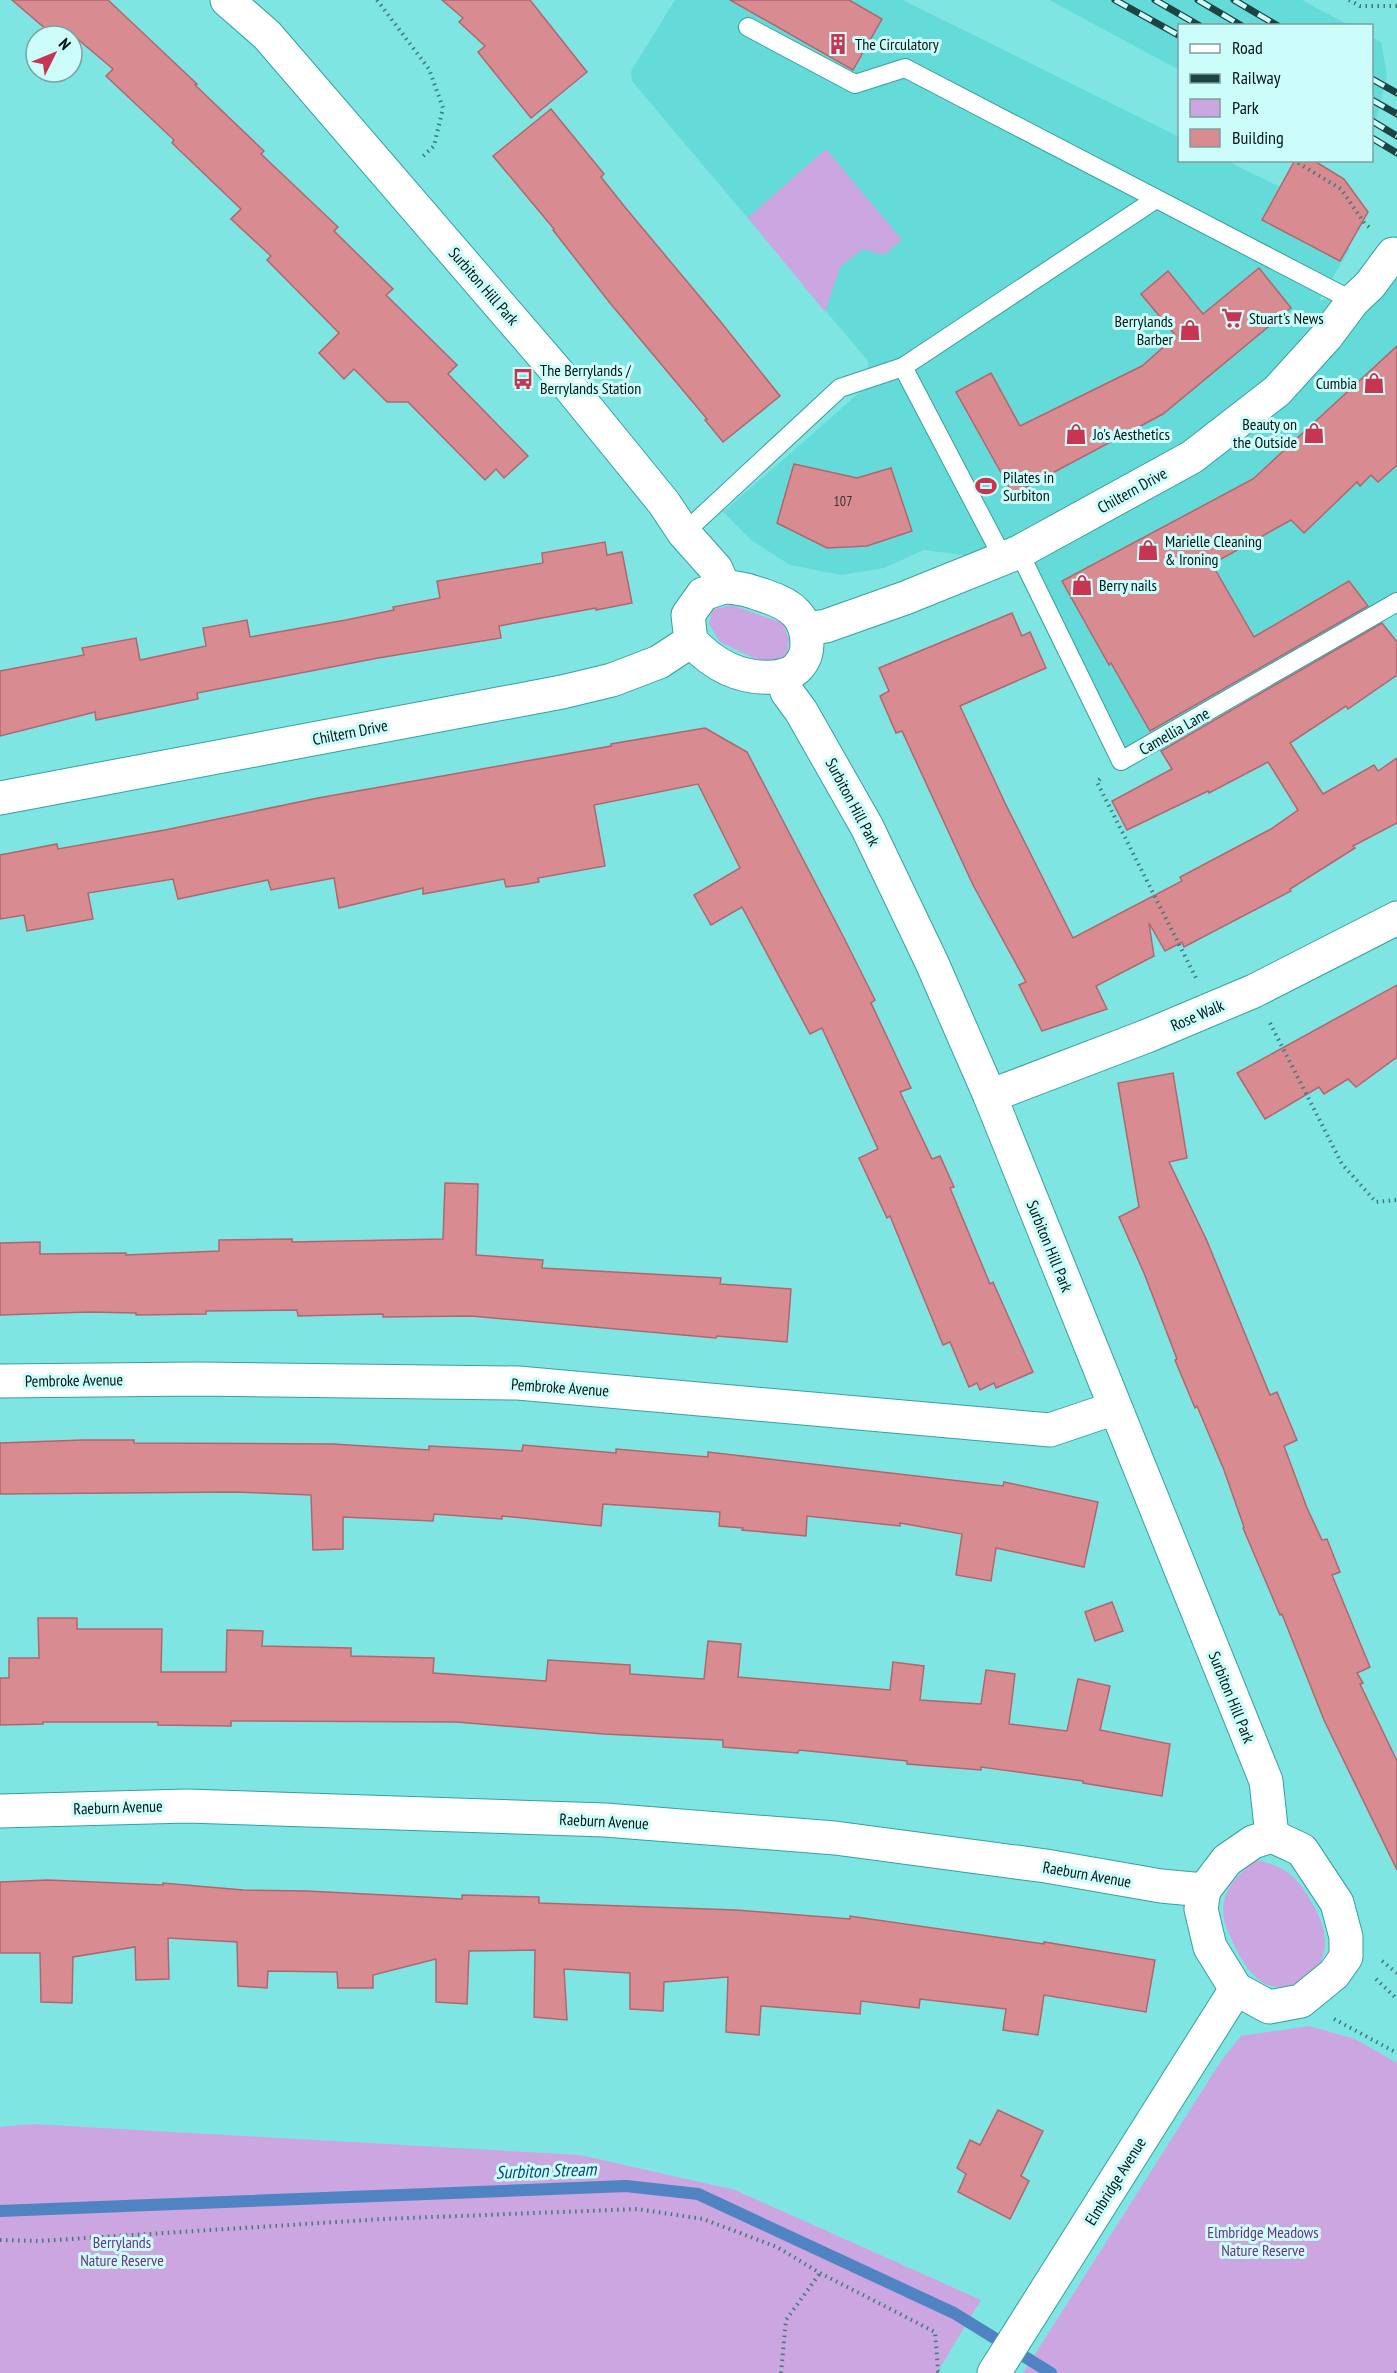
<svg xmlns="http://www.w3.org/2000/svg" width="1397" height="2373" viewBox="0 0 1397 2373" font-family="'PT Sans Narrow',sans-serif">
<rect width="100%" height="100%" fill="#7fe5e3"/>
<!-- built -->
<g fill="#65dbd9">
<polygon points="675,0 903,0 1179,137 1180,160 1227,161 1348,220 1349,250 1319,301 1397,279 1397,602 1124,758 1032,564 924,550 884,568 841,575 790,565 751,540 723,512 867,386 868,361 632,81 631,71"/>
<polygon points="1049,0 1302,0 1349,25 1180,26 1179,70"/>
<polygon points="1372,37 1381,42 1387,75 1372,137"/>
</g>
<!-- green -->
<g fill="#cca6e0">
<polygon points="826,149 902,240 884,255 863,249 840,267 825,312 748,218"/>
<polygon points="731,605 783,623 789,640 787,654 775,661 764,663 720,642 709,624 712,610"/>
<path d="M1256,1860C1284,1866 1295,1874 1309,1898C1318,1913 1326,1928 1325,1945C1324,1955 1318,1972 1310,1978C1298,1988 1275,1990 1262,1982C1246,1972 1234,1946 1227,1929C1215,1897 1233,1879 1256,1860Z"/>
<polygon points="1309,2026 1355,2039 1397,2063 1397,2373 1023,2373 1221,2061 1241,2036"/>
<polygon points="32,2124 580,2155 735,2190 981,2300 937,2373 0,2373 0,2127"/>
</g>
<g fill="none" stroke-linecap="round" stroke-linejoin="round">
<!-- stream -->
<polyline stroke="#4f83c1" stroke-width="12" points="0,2211 626,2186 698,2194 954,2313 1051,2373"/>
</g>
<!-- building -->
<g fill="#d98b92" stroke="#b1666e" stroke-width="1.5">
<polygon points="12,0 108,0 197,84 195,85 264,151 261,154 338,227 334,231 393,289 386,295 457,365 448,374 528,456 504,478 496,469 485,480 408,402 387,402 354,369 344,379 319,353 339,333 267,260 271,256 231,219 241,209 172,143 174,140 106,76 113,69 74,36 54,36"/>
<polygon points="442,0 530,0 587,72 531,118 478,52 485,46 459,22 463,18"/>
<polygon points="730,0 849,0 882,19 853,70"/>
<polygon points="551,109 604,174 601,177 624,206 720,321 780,396 723,442 705,420 707,419 610,303 553,230 554,229 493,156"/>
<polygon points="1295,160 1313,160 1344,179 1368,212 1340,261 1262,220"/>
<polygon points="1259,268 1291,308 1163,414 1013,494 956,392 991,373 1020,426 1142,366 1176,336 1141,294 1168,271 1203,314"/>
<polygon points="1397,346 1397,465 1378,482 1371,475 1360,486 1357,482 1304,533 1291,520 1212,564 1254,637 1349,581 1368,606 1150,731 1111,663 1109,665 1062,581 1253,479"/>
<polygon points="794,464 857,478 891,468 912,531 867,546 827,548 777,523"/>
<polygon points="605,542 607,555 622,552 632,603 596,610 596,608 499,626 501,638 378,658 197,693 198,699 96,720 95,712 0,736 0,671 84,655 82,648 136,638 140,660 206,646 203,628 247,620 250,637 346,620 394,610 393,607 440,598 437,581 543,563 542,553"/>
<polygon points="1012,613 1022,636 1030,632 1046,668 960,706 1005,803 1073,938 1182,881 1180,877 1271,829 1298,810 1268,762 1209,793 1208,791 1127,830 1112,801 1172,769 1161,751 1382,623 1397,642 1397,675 1348,709 1346,706 1290,743 1323,794 1374,765 1378,771 1397,758 1397,823 1353,846 1355,848 1290,889 1291,891 1184,947 1182,942 1165,951 1149,923 1154,956 1096,986 1107,1009 1042,1031 1019,985 1026,982 973,885 902,731 896,733 880,696 889,691 879,668"/>
<polygon points="705,728 747,752 842,934 875,1000 871,1003 911,1088 900,1092 932,1159 940,1156 954,1187 950,1188 990,1284 993,1282 1033,1372 996,1388 994,1383 980,1390 977,1383 969,1387 950,1342 943,1345 890,1216 887,1218 859,1158 878,1149 822,1028 810,1034 742,907 711,925 694,895 740,868 698,784 594,805 605,866 538,878 539,882 522,885 506,887 504,879 423,894 423,888 339,908 334,878 271,890 268,880 178,899 173,879 88,893 93,919 27,931 24,915 0,919 0,855 57,844 58,849 165,830 318,798 611,746 611,744"/>
<polygon points="1397,985 1397,1057 1356,1087 1348,1079 1324,1094 1319,1087 1265,1119 1237,1073"/>
<polygon points="1173,1073 1187,1158 1169,1162 1207,1241 1270,1395 1277,1392 1297,1440 1284,1446 1307,1508 1322,1540 1327,1539 1340,1572 1332,1575 1370,1667 1357,1673 1363,1683 1360,1684 1397,1761 1397,1870 1324,1720 1282,1614 1280,1615 1243,1528 1244,1527 1224,1470 1197,1406 1195,1408 1175,1360 1177,1359 1144,1273 1119,1217 1139,1207 1118,1083"/>
<polygon points="445,1183 478,1184 476,1255 543,1260 542,1268 721,1278 720,1284 791,1289 787,1342 717,1336 716,1338 471,1316 383,1317 383,1314 298,1316 297,1310 206,1311 206,1314 136,1315 136,1313 89,1312 0,1315 0,1243 40,1242 40,1254 126,1253 126,1255 219,1251 219,1240 292,1239 292,1242 443,1239"/>
<polygon points="83,1440 134,1440 134,1443 333,1444 429,1450 429,1446 522,1451 523,1445 616,1453 616,1449 708,1457 708,1452 1003,1486 1004,1482 1098,1502 1084,1567 996,1548 991,1581 956,1575 962,1534 900,1523 900,1526 807,1516 806,1536 742,1530 743,1528 719,1526 720,1512 603,1504 601,1526 502,1516 502,1519 434,1514 433,1521 343,1517 343,1549 313,1550 311,1495 234,1492 0,1494 0,1443"/>
<polygon points="1112,1602 1123,1631 1095,1641 1085,1612"/>
<polygon points="38,1618 77,1618 77,1629 162,1629 161,1672 226,1672 227,1630 263,1631 262,1646 351,1648 351,1656 434,1658 433,1673 546,1681 548,1660 630,1665 630,1674 704,1679 708,1641 741,1644 738,1677 890,1690 893,1662 924,1666 920,1700 981,1704 986,1670 1015,1674 1009,1724 1067,1731 1078,1679 1110,1686 1100,1730 1170,1744 1162,1796 1083,1783 1083,1781 981,1767 981,1770 907,1764 907,1761 799,1750 798,1753 723,1747 723,1740 604,1734 456,1722 231,1721 231,1726 158,1725 158,1722 43,1722 43,1724 0,1725 0,1678 9,1678 9,1658 39,1658"/>
<polygon points="48,1880 163,1885 163,1883 243,1890 307,1891 462,1899 462,1895 539,1897 539,1903 736,1910 850,1919 850,1916 1044,1944 1044,1942 1155,1960 1146,2012 1044,1995 1038,2035 1003,2030 1006,2009 920,1999 919,2008 861,2001 860,2014 761,2006 759,2035 726,2032 728,1977 664,1982 663,2011 630,2009 630,1973 564,1969 567,2020 534,2017 535,1950 469,1951 467,2004 436,2002 436,1959 373,1975 373,1988 338,1988 337,1972 268,1971 267,1988 238,1986 237,1942 168,1938 169,1979 136,1980 135,1947 73,1957 72,2003 41,2002 40,1953 0,1953 0,1882"/>
<polygon points="998,2110 1043,2131 1021,2176 1029,2181 1010,2219 958,2192 966,2174 957,2168 970,2140 980,2145"/>
</g>
<g fill="none" stroke-linecap="round" stroke-linejoin="round">
<defs>
<g id="service">
<polyline points="748,27 855,84 905,68 1353,301"/>
<polyline points="684,533 840,388 903,367"/>
<polyline points="1019,552 1121,761 1397,602"/>
<polyline points="1003,558 903,367 1156,199"/>
</g>
<g id="minor">
<polyline points="806,629 826,626 905,598 1019,552 1192,457 1277,391 1326,337 1353,301 1370,285 1393,254"/>
<polyline points="0,798 562,692 612,680 659,662 691,641"/>
<polyline points="990,1096 1147,1036 1254,991 1397,918"/>
<polyline points="0,1381 198,1379 518,1383 1050,1430 1115,1408"/>
</g>
<g id="tertiary">
<polyline points="227,0 267,35 559,374 664,503 684,533 716,569 724,587"/>
<path d="M724,587C740,587 753,592 768,597C792,605 806,617 807,642C807,653 805,659 798,667C792,674 781,676 773,677C739,679 714,665 691,641L688,615L703,594Z"/>
<polyline points="783,676 787,692 801,711 867,827 932,963 990,1096 1266,1781 1272,1836"/>
<polyline points="0,1811 187,1806 605,1820 835,1838 1046,1866 1161,1886 1204,1890"/>
<polygon points="1272,1836 1302,1850 1337,1903 1346,1937 1346,1957 1334,1974 1301,2001 1269,2007 1236,1989 1210,1947 1201,1909 1204,1890 1227,1860 1253,1842"/>
<polyline points="994,2373 1236,1989"/>
</g>
</defs>
<!-- service casing -->
<use href="#service" stroke="#34a1a0" stroke-width="20"/>
<!-- minor casing -->
<use href="#minor" stroke="#34a1a0" stroke-width="35"/>
<!-- tertiary casing -->
<use href="#tertiary" stroke="#34a1a0" stroke-width="35"/>
<!-- path -->
<g stroke="#3e7a79" stroke-width="4" stroke-dasharray="1.5 4.5" stroke-linecap="butt">
<polyline points="377,0 429,69 443,108 434,146 420,159"/>
<polyline points="1349,0 1360,6 1397,6"/>
<polyline points="1293,160 1341,189 1365,224 1369,227"/>
<polyline points="1100,779 1097,782 1196,978"/>
<polyline points="1270,1023 1342,1164 1376,1202 1397,1200"/>
<polyline points="1382,1961 1397,1973"/>
<polyline points="1376,1979 1397,1999"/>
<polyline points="1334,2019 1397,2053"/>
<polyline points="0,2240 39,2241 383,2219 637,2209 703,2219 777,2247 820,2273 935,2332 938,2371 942,2373"/>
<polyline points="781,2373 786,2320 820,2273"/>
<polyline points="1395,2373 1397,2372"/>
</g>
<!-- service -->
<use href="#service" stroke="#fff" stroke-width="18"/>
<!-- minor -->
<use href="#minor" stroke="#fff" stroke-width="33"/>
<!-- tertiary -->
<use href="#tertiary" stroke="#fff" stroke-width="33"/>
<defs>
<g id="rail">
<polyline points="1115,0 1180,36"/>
<polyline points="1155,0 1200,26"/>
<polyline points="1198,0 1242,26"/>
<polyline points="1234,0 1278,26"/>
<polyline points="1372,79 1397,93"/>
<polyline points="1372,100 1397,114"/>
<polyline points="1372,121 1397,136"/>
<polyline points="1372,138 1397,153"/>
</g>
</defs>
<!-- rail casing -->
<use href="#rail" stroke="#1d4443" stroke-width="7"/>
<!-- rail -->
<use href="#rail" stroke="#cdfdfb" stroke-width="4.5" stroke-dasharray="14" stroke-linecap="butt"/>
</g>
<!-- icons -->
<defs>
<symbol id="building-bare" viewBox="-9 -9 18 18"><path d="M-4-6H4V6H1V3H-1V6H-4ZM-2.5-4.3h1.7v1.8h-1.7ZM.8-4.3h1.7v1.8H.8ZM-2.5-1h1.7V.8h-1.7ZM.8-1h1.7V.8H.8Z" fill="#c63653" stroke="#cdfdfb" stroke-width="2.5" paint-order="stroke"/></symbol>
<symbol id="supermarket-bare" viewBox="-9 -9 18 18"><path d="M-6-5.5h2.5l.6 2H6L4.5 2H-2.5L-4.4-4H-6ZM-1.5 3.2a1.3 1.3 0 1 0 .1 0ZM3 3.2a1.3 1.3 0 1 0 .1 0Z" fill="#c63653" stroke="#cdfdfb" stroke-width="2.5" paint-order="stroke"/></symbol>
<symbol id="shop-bare" viewBox="-9 -9 18 18"><path d="M-5-2.5h2.3a2.7 3.5 0 0 1 5.4 0H5L5.5 6h-11ZM-1.5-2.5h3a1.5 2.3 0 0 0-3 0Z" fill="#c63653" stroke="#cdfdfb" stroke-width="2.5" paint-order="stroke"/></symbol>
<symbol id="bus-bare" viewBox="-9 -9 18 18"><path d="M-5-6H5V4H4V6H2V4H-2V6H-4V4H-5ZM-3.5-4V0h7V-4ZM-3.5 1.2v1.5H-2V1.2ZM2 1.2v1.5H3.5V1.2Z" fill="#c63653" stroke="#cdfdfb" stroke-width="2.5" paint-order="stroke"/></symbol>
<symbol id="stadium-bare" viewBox="-9 -9 18 18"><path d="M0-5a6.5 5 0 1 0 0 10a6.5 5 0 1 0 0-10ZM-3.5-1.8h7v3.6h-7Z" fill="#c63653" stroke="#cdfdfb" stroke-width="2.5" paint-order="stroke"/></symbol>
</defs>
<g fill-rule="evenodd">
<use href="#building-bare" x="823" y="29" width="30" height="30"/>
<use href="#supermarket-bare" x="1217" y="303" width="30" height="30"/>
<use href="#shop-bare" x="1175" y="315" width="30" height="30"/>
<use href="#bus-bare" x="508" y="364" width="30" height="30"/>
<use href="#shop-bare" x="1359" y="368" width="30" height="30"/>
<use href="#shop-bare" x="1299" y="418" width="30" height="30"/>
<use href="#shop-bare" x="1061" y="419" width="30" height="30"/>
<use href="#stadium-bare" x="971" y="471" width="30" height="30"/>
<use href="#shop-bare" x="1133" y="535" width="30" height="30"/>
<use href="#shop-bare" x="1067" y="570" width="30" height="30"/>
</g>
<g text-anchor="middle" stroke-width="6" stroke-linejoin="round" paint-order="stroke">
<!-- number labels -->
<g font-size="14" fill="#373334">
<text x="843" y="506">107</text>
</g>
<!-- poi labels -->
<g font-size="16" fill="#011615" stroke="#cdfdfb" text-anchor="start">
<text x="855" y="50">The Circulatory</text>
<text x="1249" y="324">Stuart's News</text>
<text x="1173" y="327" text-anchor="end">Berrylands<tspan x="1173" dy="18">Barber</tspan></text>
<text x="540" y="376">The Berrylands /<tspan x="540" dy="18">Berrylands Station</tspan></text>
<text x="1357" y="389" text-anchor="end">Cumbia</text>
<text x="1297" y="430" text-anchor="end">Beauty on<tspan x="1297" dy="18">the Outside</tspan></text>
<text x="1093" y="440">Jo's Aesthetics</text>
<text x="1003" y="483">Pilates in<tspan x="1003" dy="18">Surbiton</tspan></text>
<text x="1165" y="547">Marielle Cleaning<tspan x="1165" dy="18">&amp; Ironing</tspan></text>
<text x="1099" y="591">Berry nails</text>
</g>
<!-- street labels -->
<g font-size="16" fill="#011615" stroke="#cdfdfb">
<text transform="translate(484 286) rotate(49)" y="6">Surbiton Hill Park</text>
<text transform="translate(1132 490) rotate(-29)" y="6">Chiltern Drive</text>
<text transform="translate(1174 731) rotate(-30)" y="6">Camellia Lane</text>
<text transform="translate(350 732) rotate(-11)" y="6">Chiltern Drive</text>
<text transform="translate(853 802) rotate(62)" y="6">Surbiton Hill Park</text>
<text transform="translate(1197 1015) rotate(-23)" y="6">Rose Walk</text>
<text transform="translate(1050 1246) rotate(68)" y="6">Surbiton Hill Park</text>
<text transform="translate(74 1380) rotate(-1)" y="6">Pembroke Avenue</text>
<text transform="translate(560 1387) rotate(4)" y="6">Pembroke Avenue</text>
<text transform="translate(1232 1697) rotate(68)" y="6">Surbiton Hill Park</text>
<text transform="translate(118 1807) rotate(-2)" y="6">Raeburn Avenue</text>
<text transform="translate(604 1821) rotate(3)" y="6">Raeburn Avenue</text>
<text transform="translate(1087 1874) rotate(10)" y="6">Raeburn Avenue</text>
<text transform="translate(1115 2181) rotate(-58)" y="6">Elmbridge Avenue</text>
</g>
<!-- park labels -->
<g font-size="16" fill="#6b3285" stroke="#cdfdfb">
<text x="1263" y="2238">Elmbridge Meadows<tspan x="1263" dy="18">Nature Reserve</tspan></text>
<text x="122" y="2248">Berrylands<tspan x="122" dy="18">Nature Reserve</tspan></text>
</g>
<!-- water labels -->
<g font-size="18" font-style="italic" fill="#0c447e" stroke="#cdfdfb">
<text transform="translate(546 2171) rotate(-2)" y="6">Surbiton Stream</text>
</g>
</g>
<!-- legend -->
<rect x="1178" y="24" width="195" height="138" fill="#cdfdfb" stroke="#7ba19f" stroke-width="1.5"/>
<rect x="1190" y="44" width="30" height="9" fill="#ffffff" stroke="#7ba19f" stroke-width="1.5"/>
<text x="1232" y="54" font-size="18" fill="#011615">Road</text>
<rect x="1190" y="74" width="30" height="9" fill="#1d4443" stroke="#7ba19f" stroke-width="1.5"/>
<text x="1232" y="84" font-size="18" fill="#011615">Railway</text>
<rect x="1190" y="99" width="30" height="18" fill="#cca6e0" stroke="#7ba19f" stroke-width="1.5"/>
<text x="1232" y="114" font-size="18" fill="#011615">Park</text>
<rect x="1190" y="129" width="30" height="18" fill="#d98b92" stroke="#7ba19f" stroke-width="1.5"/>
<text x="1232" y="144" font-size="18" fill="#011615">Building</text>
<!-- north arrow -->
<g transform="translate(54 54) rotate(47)"><circle r="28" fill="#cdfdfb" stroke="#7ba19f" stroke-width="1.5"/>
<path d="M0-4.5L10 22L0 15L-10 22Z" fill="#c63653"/>
<text y="-9" font-size="16" font-weight="bold" text-anchor="middle" fill="#011615">N</text>
</g>
</svg>
